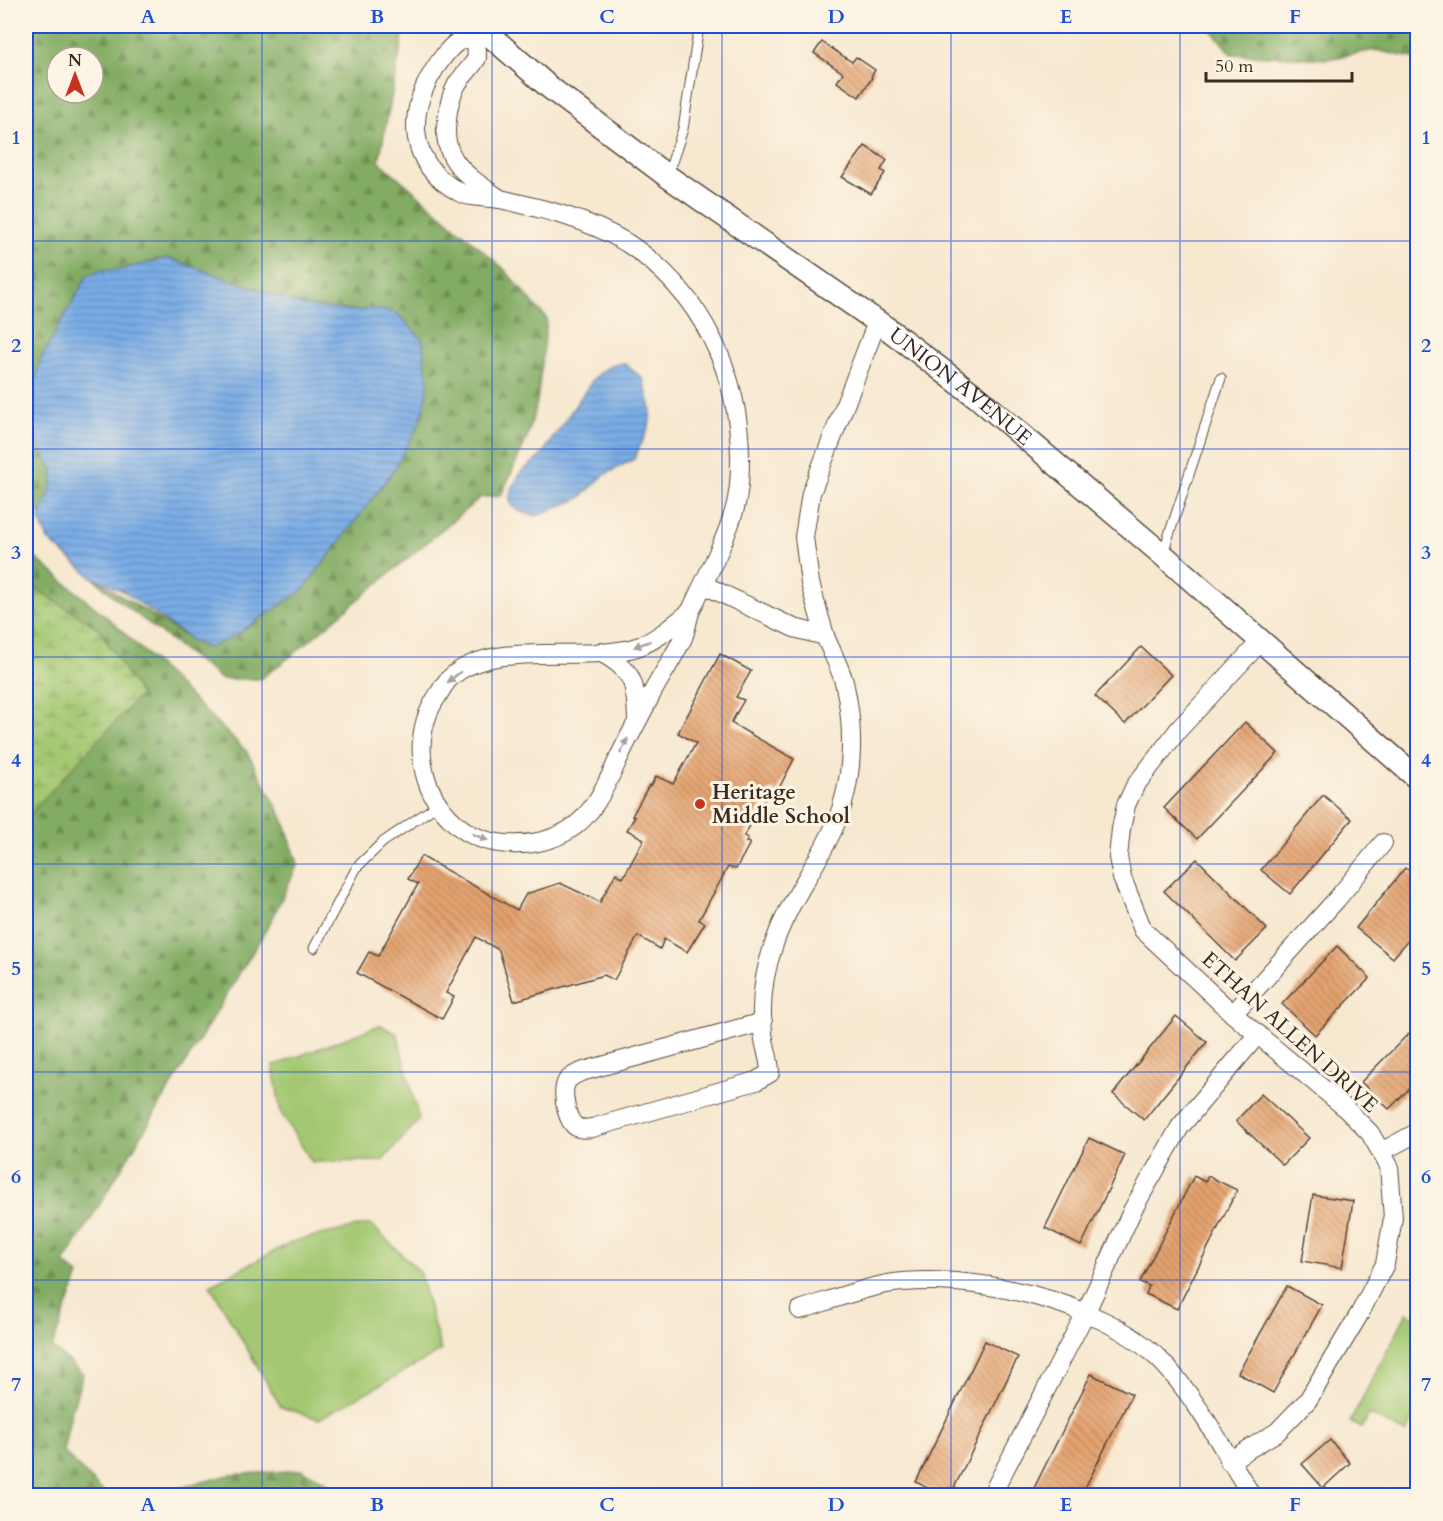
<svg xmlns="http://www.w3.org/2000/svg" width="1443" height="1521" viewBox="0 0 1443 1521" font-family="Cardo,serif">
<defs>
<pattern id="forest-firs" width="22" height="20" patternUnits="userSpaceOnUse" patternTransform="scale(1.5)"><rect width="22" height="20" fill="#82ac63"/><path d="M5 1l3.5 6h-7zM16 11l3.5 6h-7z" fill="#6c8c51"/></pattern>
<pattern id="wetland-marsh" width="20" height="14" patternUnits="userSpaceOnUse" patternTransform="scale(1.5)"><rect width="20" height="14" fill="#a3c871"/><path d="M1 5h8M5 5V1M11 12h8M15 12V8" fill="none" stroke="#86a35c"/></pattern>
<pattern id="water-rules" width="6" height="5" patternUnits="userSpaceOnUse" patternTransform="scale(1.5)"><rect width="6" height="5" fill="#79ace6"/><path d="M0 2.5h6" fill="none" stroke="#648cba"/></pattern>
<pattern id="building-back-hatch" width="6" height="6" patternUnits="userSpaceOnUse" patternTransform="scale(1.5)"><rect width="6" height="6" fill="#e4a370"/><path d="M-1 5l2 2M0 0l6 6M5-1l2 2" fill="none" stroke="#ba855b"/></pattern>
</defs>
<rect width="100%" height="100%" fill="#fcf5e5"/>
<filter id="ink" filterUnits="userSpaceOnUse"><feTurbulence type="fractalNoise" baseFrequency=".0167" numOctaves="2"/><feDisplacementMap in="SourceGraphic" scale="12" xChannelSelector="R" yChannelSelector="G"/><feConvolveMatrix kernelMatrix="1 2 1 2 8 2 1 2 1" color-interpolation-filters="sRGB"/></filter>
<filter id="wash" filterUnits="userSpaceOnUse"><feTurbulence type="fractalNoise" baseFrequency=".008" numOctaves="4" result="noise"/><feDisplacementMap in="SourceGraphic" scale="24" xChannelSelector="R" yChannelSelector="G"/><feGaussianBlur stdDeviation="1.35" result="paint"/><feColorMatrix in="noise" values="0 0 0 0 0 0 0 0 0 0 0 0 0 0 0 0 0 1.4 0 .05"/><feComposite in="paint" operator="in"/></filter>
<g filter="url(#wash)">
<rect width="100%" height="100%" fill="#f7e8d0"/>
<!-- forest -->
<g fill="url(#forest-firs)" stroke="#5e6b40" stroke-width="1.5" fill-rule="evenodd">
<path d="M26,26H405L379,161L503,268L547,319L537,402L527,438L501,496L481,497L291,656L260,679H221L118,600L92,577L194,642L234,636L303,590L394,470L369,308L359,311L305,306L168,258L119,270H101L87,276L41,359L38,446L53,470L52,486L42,514L26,506ZM57,57H93V93H57Z"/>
<polygon points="1208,26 1417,26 1417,59 1375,50 1327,59 1231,54"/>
<polygon points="26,550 114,623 247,752 283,818 298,864 269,925 64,1263 79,1275 52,1347 83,1374 71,1413 63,1451 106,1495 26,1495"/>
<polygon points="302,1470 327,1482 332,1495 152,1495 229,1475"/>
</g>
<!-- wetland -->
<polygon fill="url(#wetland-marsh)" stroke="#6f7948" stroke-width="1.5" points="26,582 99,629 140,695 26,818"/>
<!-- pitch -->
<g fill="#a3c871" stroke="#6f7948" stroke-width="1.5">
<polygon points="380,1025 397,1034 419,1120 382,1161 312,1162 281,1113 273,1066"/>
<polygon points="370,1224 419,1271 441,1351 319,1419 281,1407 210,1285 294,1241"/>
<polygon points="1407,1313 1417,1319 1417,1411 1406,1433 1369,1414 1362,1428 1350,1422"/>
</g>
<!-- water -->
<g fill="url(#water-rules)" stroke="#5a6b82" stroke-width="1.5">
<polygon points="168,258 305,306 359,311 369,308 397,313 422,339 428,383 426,401 419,424 394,470 303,590 234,636 209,648 194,642 123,591 92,577 48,540 39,519 52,486 53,470 38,446 26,413 41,359 87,276 101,270 119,270"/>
<polygon points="624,363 643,379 651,409 649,427 634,459 604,475 580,498 536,516 519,511 513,507 510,500 510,493 521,472 541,456 594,378 610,366"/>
</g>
<g id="blocks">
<!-- building -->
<g fill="url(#building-back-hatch)">
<polygon points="822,42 852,62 856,57 875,70 871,77 872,78 859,97 837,82 843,73 814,53"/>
<polygon points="865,146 887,160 881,170 885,173 871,194 842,177"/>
<polygon points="1141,647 1171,675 1125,724 1095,696"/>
<polygon points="720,654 751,671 736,697 744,700 731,723 794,759 777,792 771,789 744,836 748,838 746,842 750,843 736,869 728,867 699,920 705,923 687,952 664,939 660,949 638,936 614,980 604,975 514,1001 499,950 476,937 446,993 454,997 442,1019 357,973 369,952 378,956 418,884 408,879 421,856 517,910 526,894 560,883 600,902 616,873 623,878 644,839 627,830 635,817 632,816 649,785 651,786 656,776 673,784 696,743 678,733"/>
<polygon points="1245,722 1278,753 1197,839 1164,808"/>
<polygon points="1323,795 1352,819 1290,894 1261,870"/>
<polygon points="1197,859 1267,929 1235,961 1164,891"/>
<polygon points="1405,868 1418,877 1418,929 1393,958 1356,928"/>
<polygon points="1337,946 1370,978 1315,1035 1282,1004"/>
<polygon points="1176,1016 1207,1042 1144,1120 1113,1094"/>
<polygon points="1418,1024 1418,1080 1389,1109 1361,1082"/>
<polygon points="1261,1094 1309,1138 1283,1165 1236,1121"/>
<polygon points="1089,1138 1125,1155 1081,1246 1045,1228"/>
<polygon points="1194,1176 1205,1182 1208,1176 1237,1190 1177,1309 1146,1294 1149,1286 1140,1282"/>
<polygon points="1313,1195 1353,1201 1342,1268 1302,1261"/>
<polygon points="1287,1286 1322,1305 1273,1393 1238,1373"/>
<polygon points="985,1341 1018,1357 950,1496 943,1496 916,1482"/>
<polygon points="1091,1374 1132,1394 1081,1496 1030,1496"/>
<polygon points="1330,1440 1350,1463 1323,1488 1302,1464"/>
</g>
</g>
</g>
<g filter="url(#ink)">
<use href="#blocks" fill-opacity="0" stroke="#574639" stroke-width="1.5"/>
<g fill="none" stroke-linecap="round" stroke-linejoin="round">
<defs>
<g id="service">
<polyline points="668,174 683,129 699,26"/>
<polyline points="1163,553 1221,378"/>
<polyline points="314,948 357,867 383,842 439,804"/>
</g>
<g id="minor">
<path d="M476,36L477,58C471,68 463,75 457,84C451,95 448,107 447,120C440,161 470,178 500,199C487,197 470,198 459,192C408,164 406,115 434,70C440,61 449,47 458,42C463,39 470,38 476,36Z"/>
<path d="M500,199C544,209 588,219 627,243C701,291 741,375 740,462C740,477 739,493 735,508C725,543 707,575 692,608C687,618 687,630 682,640C673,658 662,675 652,693C643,711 633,729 624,747C610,775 597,813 569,830C536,850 484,850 455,823C418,790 411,735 438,695C442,689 445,682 450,678C494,637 585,665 640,646C660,638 674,624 690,612"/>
<path d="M704,585L794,628L825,636C831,651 840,667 844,682C855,728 854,782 835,825C817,867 787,903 773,947C764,973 760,1004 763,1032C764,1046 770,1059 770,1073L756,1081L592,1128C585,1129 578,1130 573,1124C566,1116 561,1090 567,1081C571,1076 578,1073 584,1071L763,1022"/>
<polyline points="825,636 810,583 804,537 811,493 877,322"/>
<path d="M600,652C633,669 636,683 637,719"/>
<polyline points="1233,1014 1337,899 1383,843"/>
<polyline points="1381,1152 1418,1132"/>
<path d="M800,1310C828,1301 859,1289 887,1284C968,1271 1102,1301 1160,1360C1198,1399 1223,1450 1252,1496"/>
<polyline points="1229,1461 1277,1432 1308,1400 1360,1313 1385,1264 1393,1218 1389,1166 1370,1133 1341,1104 1233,1014 1143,930 1122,878 1118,857 1121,829 1126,805 1135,786 1179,729 1261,641"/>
<polyline points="991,1496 1086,1312 1133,1209 1180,1127 1258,1034"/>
</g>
<g id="tertiary">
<path id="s1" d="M479,26L549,87L667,176L888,329L977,397L1163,555L1418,779"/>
</g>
</defs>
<!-- service casing -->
<use href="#service" stroke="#574639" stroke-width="11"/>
<!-- minor casing -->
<use href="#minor" stroke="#574639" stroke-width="20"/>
<!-- tertiary casing -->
<use href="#tertiary" stroke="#574639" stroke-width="25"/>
<!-- service -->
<use href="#service" stroke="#fff" stroke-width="9"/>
<!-- minor -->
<use href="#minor" stroke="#fff" stroke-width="18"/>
<!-- tertiary -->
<use href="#tertiary" stroke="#fff" stroke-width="22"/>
</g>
<!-- one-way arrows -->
<defs><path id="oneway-solid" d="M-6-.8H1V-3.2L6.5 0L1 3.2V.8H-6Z" transform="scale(1.5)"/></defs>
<g fill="#a79f9a">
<use href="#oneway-solid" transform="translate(642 644) rotate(159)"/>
<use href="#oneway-solid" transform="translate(454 677) rotate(141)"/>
<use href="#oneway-solid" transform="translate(624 746) rotate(-64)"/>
<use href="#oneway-solid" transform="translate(480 837) rotate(23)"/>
</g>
</g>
<!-- grid -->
<path fill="none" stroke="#1d4ed8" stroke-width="1.5" stroke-opacity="0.55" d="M262,26V1496M492,26V1496M722,26V1496M951,26V1496M1180,26V1496M26,241H1418M26,449H1418M26,657H1418M26,864H1418M26,1072H1418M26,1280H1418"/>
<!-- markers -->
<circle fill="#c8321e" stroke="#fcf5e5" stroke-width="2" cx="700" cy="804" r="6"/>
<g text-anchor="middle" stroke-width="6" stroke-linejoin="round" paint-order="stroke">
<!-- street labels -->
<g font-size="21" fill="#3b2a1e" stroke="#fcf5e5">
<text dy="7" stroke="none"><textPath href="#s1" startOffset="602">UNION AVENUE</textPath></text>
<text transform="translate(1290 1032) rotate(42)" y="7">ETHAN ALLEN DRIVE</text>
</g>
<!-- poi labels -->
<g font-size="21" font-weight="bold" fill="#3b2a1e" stroke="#fcf5e5" text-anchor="start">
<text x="712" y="799">Heritage<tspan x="712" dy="24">Middle School</tspan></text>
</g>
</g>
<!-- margin -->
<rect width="1443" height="1521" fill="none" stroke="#fcf5e5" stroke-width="66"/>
<!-- north arrow -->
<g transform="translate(75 75)"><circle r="28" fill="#fcf5e5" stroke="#afa495" stroke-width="1.5"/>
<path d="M0-4.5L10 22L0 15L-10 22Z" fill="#c8321e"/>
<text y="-9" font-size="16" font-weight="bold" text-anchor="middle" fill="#3b2a1e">N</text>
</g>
<!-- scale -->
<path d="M1206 72v9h146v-9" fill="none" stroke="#3b2a1e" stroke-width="3"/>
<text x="1215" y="72" font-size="18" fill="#3b2a1e" stroke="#fcf5e5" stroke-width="4.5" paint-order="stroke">50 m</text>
<rect x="33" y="33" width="1377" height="1455" fill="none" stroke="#1d4ed8" stroke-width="2"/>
<g font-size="20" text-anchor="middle" font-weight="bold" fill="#1d4ed8">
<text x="148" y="23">A</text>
<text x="377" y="23">B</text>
<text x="607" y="23">C</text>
<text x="836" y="23">D</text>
<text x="1066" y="23">E</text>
<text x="1295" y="23">F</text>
<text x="16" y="144">1</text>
<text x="1426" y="144">1</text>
<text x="16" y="352">2</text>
<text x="1426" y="352">2</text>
<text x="16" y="559">3</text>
<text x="1426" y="559">3</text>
<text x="16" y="767">4</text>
<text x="1426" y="767">4</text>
<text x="16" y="975">5</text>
<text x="1426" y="975">5</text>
<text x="16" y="1183">6</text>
<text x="1426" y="1183">6</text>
<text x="16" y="1391">7</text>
<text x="1426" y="1391">7</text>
<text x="148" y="1511">A</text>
<text x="377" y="1511">B</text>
<text x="607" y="1511">C</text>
<text x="836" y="1511">D</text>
<text x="1066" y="1511">E</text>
<text x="1295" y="1511">F</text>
</g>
</svg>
